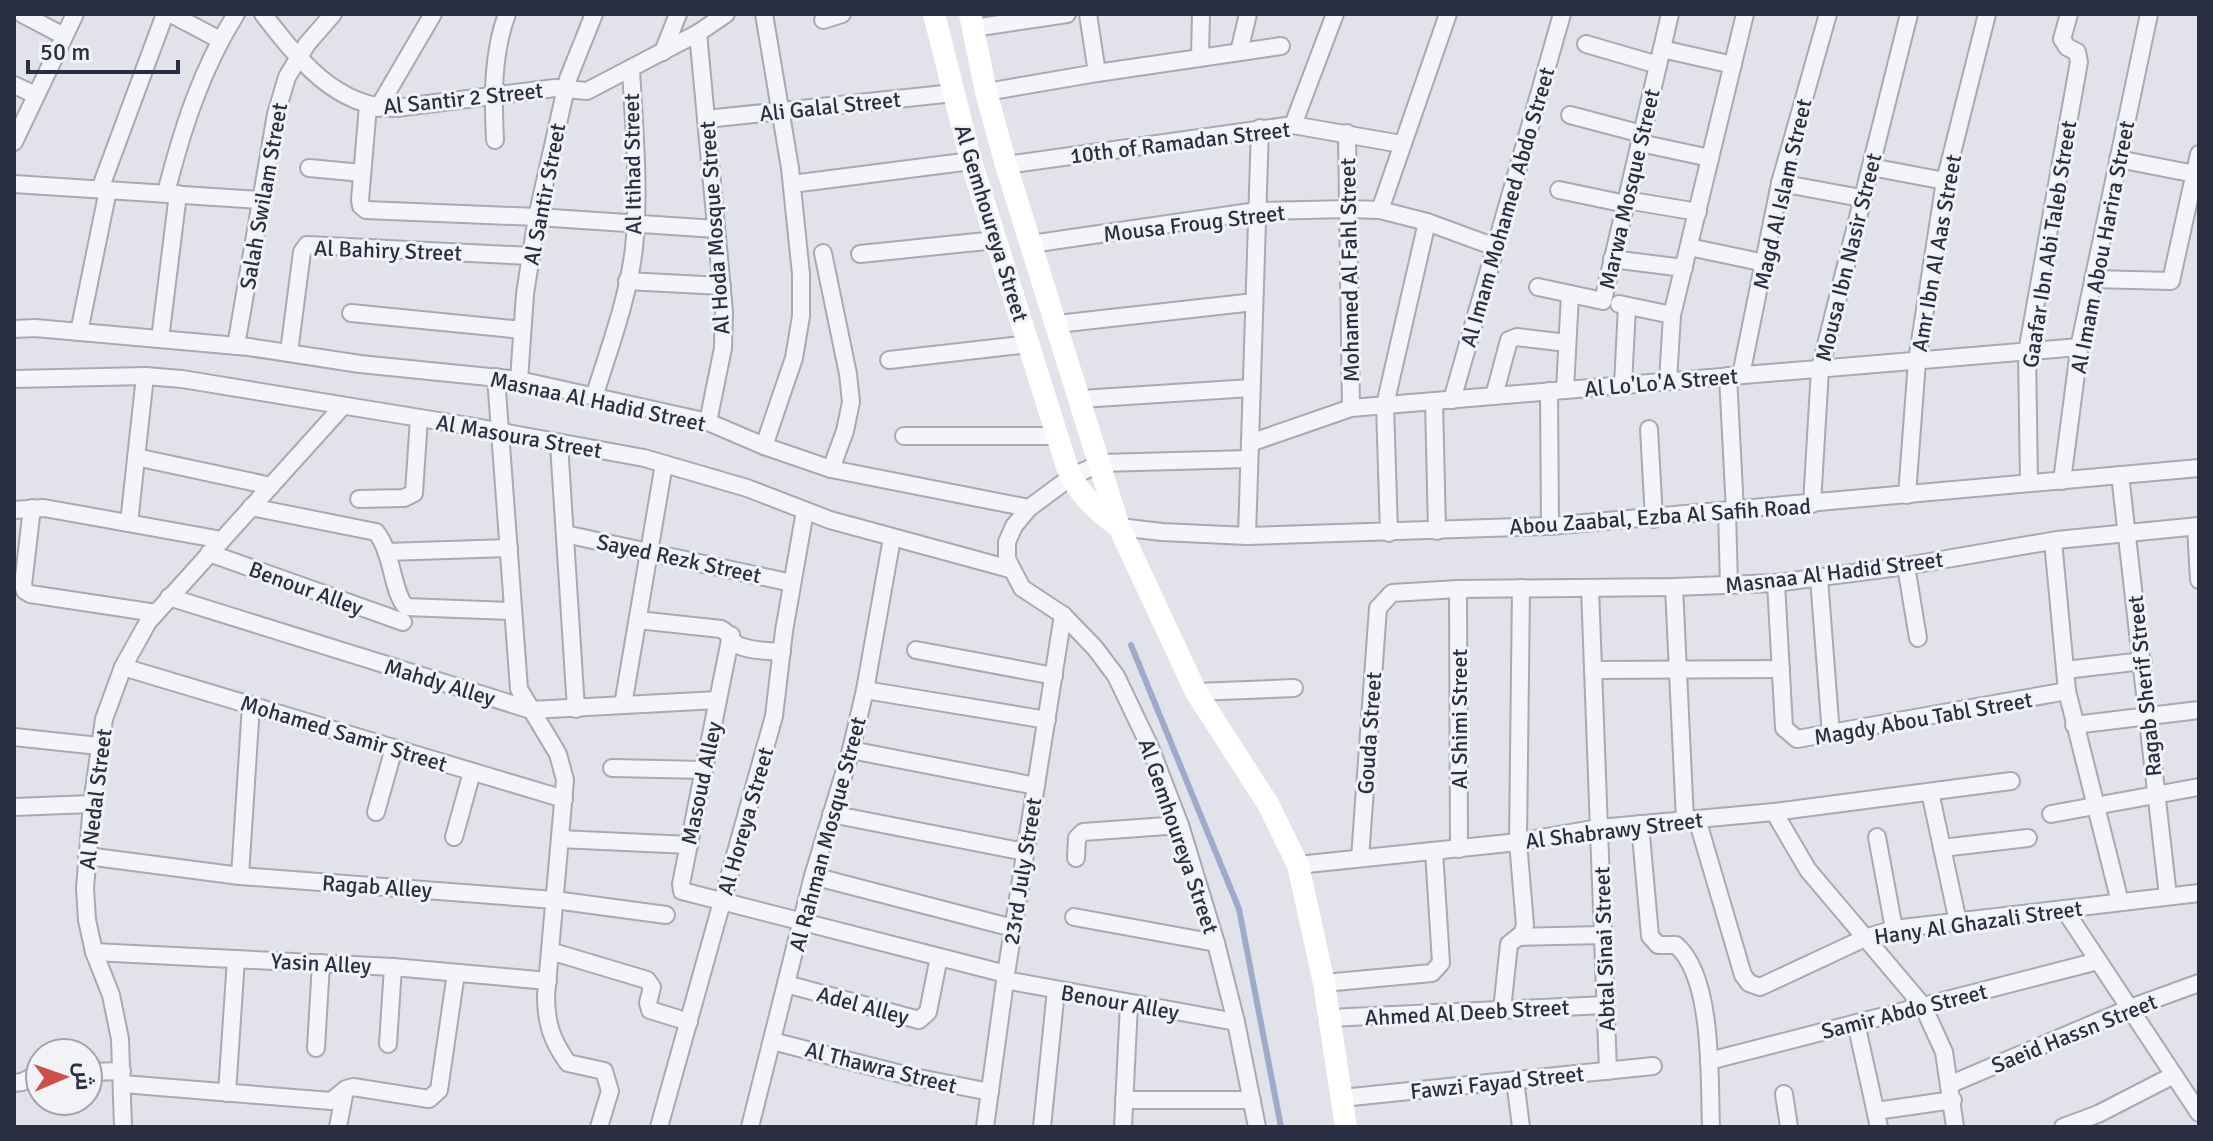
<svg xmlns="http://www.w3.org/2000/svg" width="2213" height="1141" viewBox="0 0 2213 1141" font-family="Signika,Cairo,sans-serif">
<rect width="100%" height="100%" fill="#e2e3ea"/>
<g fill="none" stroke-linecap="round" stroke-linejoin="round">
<!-- stream -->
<polyline stroke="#9daaca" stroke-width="6" points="1131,645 1239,909 1281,1127"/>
<defs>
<g id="minor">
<polyline points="22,14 64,36"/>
<polyline points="171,14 220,40"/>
<path d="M263,14C298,59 336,108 396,108L555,88L587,91L698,33L726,14"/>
<polyline points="1088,14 1097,73"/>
<polyline points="823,20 842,14"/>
<polyline points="973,28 1067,14"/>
<polyline points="698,33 724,312 723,348 708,422"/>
<polyline points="1586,44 1658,65"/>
<polyline points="1662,49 1733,65"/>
<polyline points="663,52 678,14"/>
<polyline points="1239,52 1248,14"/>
<polyline points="1200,57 1201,14"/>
<polyline points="14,85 36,95"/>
<polyline points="986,92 1097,73 1281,46"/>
<polyline points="368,106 360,200 361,206 366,210 537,217 716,229"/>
<polyline points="378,108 433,14"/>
<polyline points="1570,115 1642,134"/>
<polyline points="706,119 954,93"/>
<polyline points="1293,125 1335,14"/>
<polyline points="1347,133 1351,408"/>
<path d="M495,140C493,99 492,54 507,14"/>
<polyline points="14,142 75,14"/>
<polyline points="1640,143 1710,158"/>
<polyline points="2118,159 2195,174"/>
<polyline points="1006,165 1293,125 1401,144"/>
<polyline points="1871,167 1945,181"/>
<polyline points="309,168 362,173"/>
<polyline points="1780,183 1861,198"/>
<polyline points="14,184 261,200"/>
<polyline points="792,184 971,161"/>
<polyline points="100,189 165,14"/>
<polyline points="1559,190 1626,204"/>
<path d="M166,193C182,130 201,70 236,14"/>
<polyline points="1626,200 1698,212"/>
<polyline points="1380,210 1448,14"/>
<polyline points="1031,244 1257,211 1349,209 1380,210 1427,222 1495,247"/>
<polyline points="1689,247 1765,263"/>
<polyline points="823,253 848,374 851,402 845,431 831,469"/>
<polyline points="860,254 996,240"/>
<polyline points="1612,259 1684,268"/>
<polyline points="2093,279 2171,281 2199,154"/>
<polyline points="627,281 722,286"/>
<polyline points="1538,287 1603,301 1670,14"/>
<polyline points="1619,304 1672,315"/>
<polyline points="351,313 522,330"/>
<polyline points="1057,324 1254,302"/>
<polyline points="14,329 35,328 249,347 360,364 519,380 708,422 764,446 831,469 1029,508"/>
<polyline points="79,332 108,190"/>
<polyline points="160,339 178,194"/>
<polyline points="236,346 276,114 287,77 307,44 333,14"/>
<polyline points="289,352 302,252 307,245 531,256"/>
<polyline points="889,360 1029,344"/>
<polyline points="1741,375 1780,183 1828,14"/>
<polyline points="1728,376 1735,511"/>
<path d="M496,377L519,689L558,754L565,780L546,996C546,1023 552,1041 568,1063L604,1071L610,1091L599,1127"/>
<polyline points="14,379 145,376 182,379 469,426 644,458 747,488 830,520 1010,569"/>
<polyline points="519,380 525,294 537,217 568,79 594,14"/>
<polyline points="1668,381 1672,315 1745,14"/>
<polyline points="1623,385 1627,306"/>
<polyline points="1565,390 1570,294"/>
<polyline points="1549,391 1550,526"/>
<polyline points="1494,396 1509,340 1517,337 1567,343"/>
<path d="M594,397C609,349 628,299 634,248C640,189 634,128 631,69"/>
<polyline points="1081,399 1251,388"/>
<polyline points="1452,400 1562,14"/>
<polyline points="1434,401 1437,531"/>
<polyline points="1649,429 1654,519"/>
<polyline points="904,436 1057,436"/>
<polyline points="1250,443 1351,408 2079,347"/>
<polyline points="559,444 576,709"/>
<polyline points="764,446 794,358 801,316 801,274 790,168 764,14"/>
<polyline points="136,457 271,486"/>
<polyline points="1249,459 1101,463 1071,477 1029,508 1014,526 1007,542 1007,559 1022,588 1063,615 1095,648 1116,676 1150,747 1180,825 1216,943 1236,1022 1257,1127"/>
<polyline points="2120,475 2168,896"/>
<polyline points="2062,481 2080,343 2149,14"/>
<polyline points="2029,483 2027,352 2079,62 2077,52 2067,47 2062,39 2069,14"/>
<polyline points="1907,495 1917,361 1945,181 1987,14"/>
<polyline points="359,499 404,498 414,493 419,418"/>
<polyline points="1812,504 1820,369 1909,14"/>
<path d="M251,507L376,532C393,553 392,592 406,607L513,611"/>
<polyline points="32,508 23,585 25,591 30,594 156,613"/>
<polyline points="14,510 44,508 222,540"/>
<polyline points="1727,512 1729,585"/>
<polyline points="129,523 145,376"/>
<polyline points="2196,526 2199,580"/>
<polyline points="1119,527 1162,532 1247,536 1550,526 2199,468"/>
<polyline points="1389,533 1385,405 1427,222"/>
<polyline points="565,534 792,583"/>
<polyline points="1247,536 1260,128"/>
<polyline points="2053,541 2067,691 2120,902"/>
<polyline points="386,552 509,548"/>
<polyline points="209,553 403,622"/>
<polyline points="1906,566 1918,638"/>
<polyline points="1819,578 1831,735"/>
<polyline points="1776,583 1784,728 1797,739 2067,691"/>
<polyline points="1674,587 1685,820"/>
<polyline points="1590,588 1608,1071"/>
<polyline points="1458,589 1459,849"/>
<polyline points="169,597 531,710 718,700"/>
<path d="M638,620L721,629C730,633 731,643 740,646C752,651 769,651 782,652"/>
<polyline points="731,635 681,884 682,891 1006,974"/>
<polyline points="916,650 1054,676"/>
<polyline points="123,667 564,799"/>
<polyline points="1593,670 1781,669"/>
<polyline points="2065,670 2143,661"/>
<polyline points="865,690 1047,720"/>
<polyline points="1196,692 1294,688"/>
<polyline points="623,705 664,464"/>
<polyline points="2074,725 2199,710"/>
<polyline points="14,737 99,746"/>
<polyline points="851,750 1036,786"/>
<polyline points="612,768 704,770"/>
<polyline points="1930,792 1958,922"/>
<polyline points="14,807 92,804"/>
<polyline points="376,812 394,748"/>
<polyline points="1774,812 1808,870 1923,1006 1944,1052 1955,1127"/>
<polyline points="831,814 1025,852"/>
<polyline points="2051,814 2199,787"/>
<polyline points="1697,819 1743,975 1749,983 1760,987 1865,938 1894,929 2199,893"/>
<path d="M1640,824L1650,936L1658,945H1676C1714,978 1709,1080 1711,1127"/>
<polyline points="454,837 472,772"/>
<polyline points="1877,837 1894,929"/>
<polyline points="560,839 689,845"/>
<polyline points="1942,848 2028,838"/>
<polyline points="87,856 240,876 555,900 666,915"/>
<polyline points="1076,858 1077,838 1083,832 1180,825"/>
<polyline points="1360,858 1378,608 1392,593 1458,589 1674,587 1776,583 1906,566 2057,540 2199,526"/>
<polyline points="1298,865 1518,842 1599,828 1774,812 2011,781"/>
<polyline points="240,876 251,705"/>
<polyline points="813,876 1013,928"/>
<polyline points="2064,909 2199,1113"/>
<polyline points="1074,917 1216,943"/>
<polyline points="1518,937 1603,935"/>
<polyline points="550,951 647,980 652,987 648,1003 650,1010 689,1022"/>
<polyline points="94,952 393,967 548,981"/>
<polyline points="1005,980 1236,1022"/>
<polyline points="1324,983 1432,973 1441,963 1434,851"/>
<polyline points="786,984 919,1020 928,1012 939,957"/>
<polyline points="1502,1010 1509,944 1522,934 1525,925 1518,842 1521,588"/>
<polyline points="1329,1018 1606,1005"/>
<polyline points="1856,1023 1879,1127"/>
<polyline points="772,1041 909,1076 990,1092"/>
<polyline points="388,1044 393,967"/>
<polyline points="316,1048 321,963"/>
<polyline points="1709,1061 2098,961"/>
<polyline points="88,1072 122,1071"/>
<polyline points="1515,1080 1521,1127"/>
<polyline points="14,1083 22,1082 40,1073"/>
<polyline points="123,1084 331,1101 346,1089 353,1087 429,1099 439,1090 456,973"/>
<polyline points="1951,1084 2130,1008 2199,983"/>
<polyline points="227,1093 236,959"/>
<polyline points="1784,1094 1789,1127"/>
<polyline points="1342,1098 1653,1066"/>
<polyline points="1124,1100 1252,1100"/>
<polyline points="1876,1111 1953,1100"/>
<polyline points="123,1127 120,1039 111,995 94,952 87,920 85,888 92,804 104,719 123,667 148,622 343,406"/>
<polyline points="338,1127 345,1090"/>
<polyline points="659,1127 774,716 784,631 805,511"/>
<polyline points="750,1127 813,876 851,750 865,690 892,538"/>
<polyline points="985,1127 1006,974 1063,615"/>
<polyline points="1042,1127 1056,990"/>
<polyline points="1123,1127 1129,1004"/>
<polyline points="2063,1127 2098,1114 2174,1075"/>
</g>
</defs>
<!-- minor casing -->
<use href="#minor" stroke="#a7a9b4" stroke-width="20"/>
<!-- minor -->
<use href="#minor" stroke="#f4f5f8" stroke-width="16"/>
<!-- secondary -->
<g stroke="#fff" stroke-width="22">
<path d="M934,14L971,161L1067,467C1078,494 1096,510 1119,527"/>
<polyline points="970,14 986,92 1006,165 1119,527 1196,692 1268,804 1298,865 1324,983 1346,1127"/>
</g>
</g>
<g text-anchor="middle" stroke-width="6" stroke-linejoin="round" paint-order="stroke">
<!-- street labels -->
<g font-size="22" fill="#2a2e42" stroke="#f1f3f7">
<text transform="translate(463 98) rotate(-6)" y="8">Al Santir 2 Street</text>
<text transform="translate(830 106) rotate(-6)" y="8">Ali Galal Street</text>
<text transform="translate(1180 142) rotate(-7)" y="8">10th of Ramadan Street</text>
<text transform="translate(632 164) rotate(-91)" y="8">Al Itihad Street</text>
<text transform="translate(1629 189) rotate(-77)" y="8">Marwa Mosque Street</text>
<text transform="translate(544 194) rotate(-79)" y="8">Al Santir Street</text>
<text transform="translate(1782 194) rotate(-77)" y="8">Magd Al Islam Street</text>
<text transform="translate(263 196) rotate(-80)" y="8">Salah Swilam Street</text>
<text transform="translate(1507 207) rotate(-74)" y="8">Al Imam Mohamed Abdo Street</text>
<text transform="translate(992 223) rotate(73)" y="8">Al Gemhoureya Street</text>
<text transform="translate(1194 223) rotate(-7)" y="8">Mousa Froug Street</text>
<text transform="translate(714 228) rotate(-94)" y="8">Al Hoda Mosque Street</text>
<text transform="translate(2049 244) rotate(-81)" y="8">Gaafar Ibn Abi Taleb Street</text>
<text transform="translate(2102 247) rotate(-79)" y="8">Al Imam Abou Harira Street</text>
<text transform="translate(388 250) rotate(2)" y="8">Al Bahiry Street</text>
<text transform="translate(1936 253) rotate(-80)" y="8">Amr Ibn Al Aas Street</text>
<text transform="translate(1848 257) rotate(-76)" y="8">Mousa Ibn Nasir Street</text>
<text transform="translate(1349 270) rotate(-91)" y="8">Mohamed Al Fahl Street</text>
<text transform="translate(1661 382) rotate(-5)" y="8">Al Lo'Lo'A Street</text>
<text transform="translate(598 401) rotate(12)" y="8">Masnaa Al Hadid Street</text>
<text transform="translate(519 436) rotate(10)" y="8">Al Masoura Street</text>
<text transform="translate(1660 516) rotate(-4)" y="8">Abou Zaabal, Ezba Al Safih Road</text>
<text transform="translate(679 558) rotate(12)" y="8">Sayed Rezk Street</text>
<text transform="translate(1834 572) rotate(-7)" y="8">Masnaa Al Hadid Street</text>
<text transform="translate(306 588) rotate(20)" y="8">Benour Alley</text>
<text transform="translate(440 682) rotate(17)" y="8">Mahdy Alley</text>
<text transform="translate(2144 686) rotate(-96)" y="8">Ragab Sherif Street</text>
<text transform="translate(1923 718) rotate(-10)" y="8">Magdy Abou Tabl Street</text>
<text transform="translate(1459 719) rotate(-90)" y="8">Al Shimi Street</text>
<text transform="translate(344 733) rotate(17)" y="8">Mohamed Samir Street</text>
<text transform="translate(1369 733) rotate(-86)" y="8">Gouda Street</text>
<text transform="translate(701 783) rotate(-78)" y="8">Masoud Alley</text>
<text transform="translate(95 799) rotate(-83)" y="8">Al Nedal Street</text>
<text transform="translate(745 821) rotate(-74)" y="8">Al Horeya Street</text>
<text transform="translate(1614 830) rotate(-7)" y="8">Al Shabrawy Street</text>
<text transform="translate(827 834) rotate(-75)" y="8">Al Rahman Mosque Street</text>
<text transform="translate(1179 836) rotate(71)" y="8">Al Gemhoureya Street</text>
<text transform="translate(1022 871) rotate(-81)" y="8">23rd July Street</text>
<text transform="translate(377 886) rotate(4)" y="8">Ragab Alley</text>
<text transform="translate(1978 922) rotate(-8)" y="8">Hany Al Ghazali Street</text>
<text transform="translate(1604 949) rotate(-92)" y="8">Abtal Sinai Street</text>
<text transform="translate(321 963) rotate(3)" y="8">Yasin Alley</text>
<text transform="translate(1120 1002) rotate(10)" y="8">Benour Alley</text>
<text transform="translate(863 1005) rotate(15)" y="8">Adel Alley</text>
<text transform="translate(1904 1011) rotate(-14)" y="8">Samir Abdo Street</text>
<text transform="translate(1467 1012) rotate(-3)" y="8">Ahmed Al Deeb Street</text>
<text transform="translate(2074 1033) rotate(-22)" y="8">Saeid Hassn Street</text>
<text transform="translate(881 1067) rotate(14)" y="8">Al Thawra Street</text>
<text transform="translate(1497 1082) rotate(-6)" y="8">Fawzi Fayad Street</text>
</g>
</g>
<!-- border -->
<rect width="2213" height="1141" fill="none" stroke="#2a2e42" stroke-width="32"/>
<!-- north arrow -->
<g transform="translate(64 1077) rotate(88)"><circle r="38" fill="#f1f3f7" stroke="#a1a4af" stroke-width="2"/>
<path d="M0-6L14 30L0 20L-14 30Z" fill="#ce4e48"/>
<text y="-12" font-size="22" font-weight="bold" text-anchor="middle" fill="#2a2e42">ش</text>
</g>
<!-- scale -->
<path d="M28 60v12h150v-12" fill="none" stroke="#2a2e42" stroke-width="4"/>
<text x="40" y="60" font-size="24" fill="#2a2e42" stroke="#f1f3f7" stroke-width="6" paint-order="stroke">50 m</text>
</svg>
